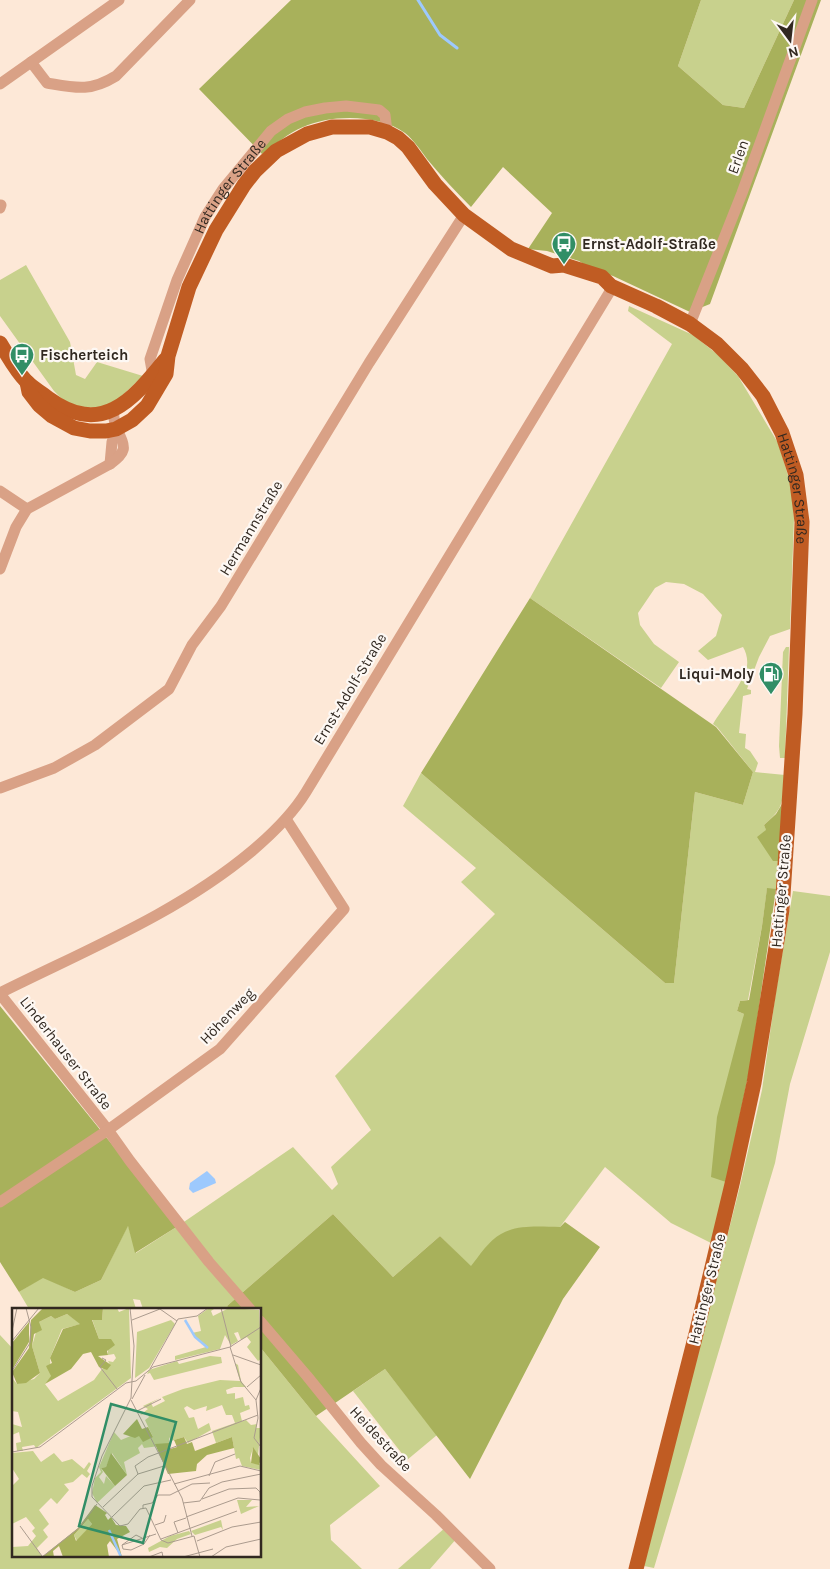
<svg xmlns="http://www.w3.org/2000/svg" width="830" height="1569" viewBox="0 0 830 1569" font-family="Karla,sans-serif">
<rect width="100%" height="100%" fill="#fde8d7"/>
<!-- green -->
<g fill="#c8d18d">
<polygon points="701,0 794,0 744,108 723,105 678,66"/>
<polygon points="26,265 70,342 76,375 85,379 97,362 143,376 113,404 98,408 82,407 65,402 54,391 0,316 0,280"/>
<path d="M629,306L693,335L717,354L738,376L778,443L791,485L794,519L790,629L770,636L759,657L747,689L751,690V694L743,696L739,733L746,734L745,748L750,751L758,763L755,772L785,775C782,802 785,807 764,825L780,861L776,889H767L762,926L748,1000L740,1001L737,1011L744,1014L726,1182L711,1243L671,1223L605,1167L560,1227H526L489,1244L471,1267L440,1236L393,1277L333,1214L227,1306L229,1309H143L140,1300L133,1299L136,1309H29L19,1292L43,1277L75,1292L101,1280L128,1225L136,1253L178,1226L293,1147L332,1190L338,1184L331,1167L371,1130L335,1076L495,914L461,882L476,868L403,806L421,773L665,983H674L695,792L743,805L753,772L717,727L713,724C722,709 744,682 747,666C748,659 746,652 743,647L708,660L698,651L716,636L722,615L703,594L684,584L666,582L655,588L638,613L640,625L654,644L679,662L661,688L530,598L672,344L628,311Z"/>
<polygon points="786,647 789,647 785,758 780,758 779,746 783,652"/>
<polygon points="793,891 830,896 830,952 790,1084 775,1163 654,1568 644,1566 740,1186 762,1090 776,991"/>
<polygon points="0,1335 14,1350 14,1555 260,1555 260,1347 316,1416 380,1486 330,1525 331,1540 362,1569 0,1569"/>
<polygon points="385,1369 437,1435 407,1460 353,1391"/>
<polygon points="446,1527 457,1538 430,1569 398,1569"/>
</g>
<!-- forest -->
<g fill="#a8b15b">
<path d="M291,0H701L678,66L723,105L744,108L794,0H821L710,304L690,312L613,276L591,269L579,261L547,251L528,249L552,213L503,167L471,207C456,192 441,176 427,159C421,151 414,140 405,133C380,114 331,114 303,127C288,133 275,145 262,154L199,89Z"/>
<polygon points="530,598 716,727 753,772 743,805 695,792 674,983 665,983 421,773"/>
<polygon points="782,804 780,861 773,861 757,837 766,830 764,825 776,814"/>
<polygon points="767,888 776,889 751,1062 726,1182 711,1177 717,1117 744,1014 737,1011 740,1001 749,1000 762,926"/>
<polygon points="0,1006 178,1226 135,1253 128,1226 101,1280 75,1292 43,1278 19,1292 0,1262"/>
<path d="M333,1214L393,1277L440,1236L471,1266C479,1256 489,1240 501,1234C518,1224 541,1227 560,1227L565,1222L600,1247L563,1299L470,1479L385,1369L316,1416L260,1347V1309H229L227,1306Z"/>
</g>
<!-- water -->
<polygon fill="#9dc9fd" points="207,1171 215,1179 216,1183 193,1193 189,1189 190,1183"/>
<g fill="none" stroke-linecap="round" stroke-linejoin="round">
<!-- stream -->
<polyline stroke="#9dc9fd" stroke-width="3" points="418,0 440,35 457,48"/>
<!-- minor -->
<g stroke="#d9a186" stroke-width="11">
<path d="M31,62L47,83C76,88 90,92 116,76L190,0"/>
<polyline points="0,84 119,0"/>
<polyline points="0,208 1,205"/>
<polyline points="690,324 742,193 812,0"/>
<path id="s1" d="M153,376L150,359L177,280L205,217L223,189L271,131L288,119L305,112L325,108L346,106L379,110L385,115L387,132"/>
<polyline points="110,464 112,442 116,429"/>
<polyline points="0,491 27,509"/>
<path d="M0,569L16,527L27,509L110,464C126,452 127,448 117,430C114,424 114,416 113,410"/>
<polyline points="0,788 54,768 95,745 169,689 192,645 221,606 369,363 464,215"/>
<path d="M0,993C86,950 178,913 252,851C272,834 292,815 306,792L609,293L611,286"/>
<polyline points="0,994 108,1130 130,1161 209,1262 250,1309"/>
<polyline points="0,1202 108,1130 220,1049 344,909 286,819"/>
<polyline points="260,1321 307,1376 361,1443 381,1465 436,1515 490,1569"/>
</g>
<!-- major -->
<g stroke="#c05c23" stroke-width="15">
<path d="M0,343C8,356 16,371 26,381C32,388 41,392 48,398C101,437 132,401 165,360"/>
<path id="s2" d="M27,382L29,392L39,405L52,416L74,428L90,431H106L116,429L132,420L147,406L166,374L168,356L189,287L216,230L244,185L255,171L276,151L307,134L332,127H370L387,132L398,138L408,147L435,184L464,215L511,249L552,266L564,265L602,277L611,286L656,306L690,324L717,344L742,369L763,396L782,433L796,475L802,522L795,714L782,910L754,1083L733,1180L696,1334L636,1569"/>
</g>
</g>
<!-- icons -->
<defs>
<symbol id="bus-pin" viewBox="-11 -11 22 30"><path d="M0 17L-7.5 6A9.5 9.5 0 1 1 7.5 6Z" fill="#318e66" stroke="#fdf8f4"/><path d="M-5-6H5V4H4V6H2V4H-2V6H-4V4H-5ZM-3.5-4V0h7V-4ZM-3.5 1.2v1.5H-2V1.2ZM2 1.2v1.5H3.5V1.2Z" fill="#fff"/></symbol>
<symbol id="fuel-pin" viewBox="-11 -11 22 30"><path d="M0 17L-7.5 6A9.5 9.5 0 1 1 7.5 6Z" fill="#318e66" stroke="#fdf8f4"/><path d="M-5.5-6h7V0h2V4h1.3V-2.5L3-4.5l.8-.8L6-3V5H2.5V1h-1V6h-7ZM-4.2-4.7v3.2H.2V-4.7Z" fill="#fff"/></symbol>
</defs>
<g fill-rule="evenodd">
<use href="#bus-pin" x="550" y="230" width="28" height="38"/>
<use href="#bus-pin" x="8" y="341" width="28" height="38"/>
<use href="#fuel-pin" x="757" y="660" width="28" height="38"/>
</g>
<g text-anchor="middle" stroke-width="4.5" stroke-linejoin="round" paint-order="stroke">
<!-- street labels -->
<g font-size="15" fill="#312820" stroke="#fdf8f4">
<text transform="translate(738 157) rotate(-70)" y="5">Erlen</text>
<text dy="5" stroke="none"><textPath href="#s1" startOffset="209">Hattinger Straße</textPath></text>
<text dy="5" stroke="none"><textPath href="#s2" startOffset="1128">Hattinger Straße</textPath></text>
<text transform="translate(251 528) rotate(-59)" y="5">Hermannstraße</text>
<text transform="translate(350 689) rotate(-59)" y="5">Ernst-Adolf-Straße</text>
<text transform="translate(781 891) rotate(-85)" y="5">Hattinger Straße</text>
<text transform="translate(227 1016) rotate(-46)" y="5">Höhenweg</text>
<text transform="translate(66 1053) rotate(52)" y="5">Linderhauser Straße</text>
<text transform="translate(707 1289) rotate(-76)" y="5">Hattinger Straße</text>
<text transform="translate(381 1439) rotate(47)" y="5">Heidestraße</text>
</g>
<!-- poi labels -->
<g font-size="15" font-weight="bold" fill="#312820" stroke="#fdf8f4" text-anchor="start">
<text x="582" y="249">Ernst-Adolf-Straße</text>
<text x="40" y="360">Fischerteich</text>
<text x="754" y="679" text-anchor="end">Liqui-Moly</text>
</g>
</g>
<!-- overview -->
<g transform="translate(12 1308)">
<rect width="249" height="249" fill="#fde8d7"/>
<path d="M91,0H105L107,4L117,0L119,70L24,140L22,137L10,139L11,143H5L4,135L9,134L7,124L0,127V116L10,119L6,104L0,103V70L5,76L22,71L28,65L20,38L27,14L39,8L43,11L55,6L69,16L50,21L38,50L39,69L33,76L46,93L82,72L90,61L98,57L96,53L101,54L104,50L102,46L96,47V32L87,31L80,11L90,12ZM197,0L202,1L199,3L201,8L217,0L247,2L249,51L246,53L235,39L239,34L235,29L229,32L226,24L222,25L226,33L219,37L213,27L208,41L163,52V48L194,39L180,25L189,23L186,8ZM159,12L163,16L137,60L123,70L125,24ZM198,48L209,49L210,55L142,72L138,65L135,66L137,62L165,53L167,56ZM223,55L226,57L229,73L234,79H222L214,82L215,86L223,85V91L231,89L233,98L237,97L238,101L228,105L230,113L234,112L239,117L245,116L244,120H249L246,147L241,140L238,150L239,155L249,156V162L230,158L227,150L224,151L220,129L204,135L200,123L223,115L220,107H214L210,97L194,103L195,98L182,102L175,98L172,100L177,110L182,109L186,121L197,115L199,122L176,135L172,129L159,133L157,129V135L147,138L132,140L130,136L126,140L128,145L112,154L115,167L100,145L94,159L89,160L91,164L87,169L92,176L94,168L103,178L85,195L80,185L83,170L89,164L87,159L102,124L109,132L121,127L141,129L133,112L137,109L135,105L128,107L136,101L131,98L148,90L139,95L141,99L153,93L150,89L171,81L208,72L228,73ZM21,143L29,154L42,145L50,154L60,151L72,161L77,154L79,156L75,163L78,166L75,170L70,166L61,174L52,176L57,182L45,196L39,190L27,202L37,216L31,222L36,229L25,240L30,249H0V239L16,238L24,228L20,223L23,220L14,209L0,216V178L7,171L0,160V145ZM225,192H240L234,199L247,198L229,206ZM76,211L80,216L65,233L62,227ZM209,212L211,222L209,219L183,227L179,223ZM177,223L179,226L165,231L155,240L148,239L137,244L136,240L158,228Z" fill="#c8d18d"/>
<path d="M31,0H91L90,12H80L87,31H99L103,37L95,43L96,47L86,48L99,57L95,62L87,59L79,44L71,46L59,61L33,76L39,68L34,58L40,55L38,50L51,21L68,16L55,6L43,11L39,8L27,14L30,22L22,26L20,38L28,65L14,75L5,76L0,64L17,40L19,12ZM17,14V34L0,62V35ZM125,111L130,121L136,119L141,129L131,134L127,128L123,130L111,126ZM172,129L175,136L180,134L183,143L220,129L222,140L195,147L185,156L184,163L156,166L143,136L157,135L158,141L165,139L162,132ZM241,139L249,151L247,157L239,155ZM99,145L115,167L103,178L89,160L94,159ZM83,197L95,205L93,207L96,212L99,209L104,217L114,218L118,224L105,231L110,249L98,233L95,237L97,249H51L47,238L41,243L42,249H30L66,220ZM76,211L80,216L64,233L62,227Z" fill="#a8b15b" fill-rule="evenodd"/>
<path fill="none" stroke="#9dc9fd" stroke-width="2.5" d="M173,12L183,29L196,40M97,222L109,249"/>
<path fill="none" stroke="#ab9b8e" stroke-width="1" d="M118,0L122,38L119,90L90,148L80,178V189L108,218L116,216L128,201L134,200L149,232L156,235L182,228L188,249M209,0L219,39M120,12L148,1L165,13M0,23L5,0M0,33L27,0M218,39L229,74L244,92M221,47L249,57M90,50L94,52L88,59L105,81M138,61L166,11L185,8L196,0M0,63L18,35L19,19L14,0M124,73L141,59L218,39L249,19M235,79L249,67M249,80L244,92L246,110L242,130L249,139M120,91L133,67M119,92L170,190L180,228M125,103L149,91M0,144L28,139L114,75L124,73M126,166L123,158L136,149L246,107M197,168L203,154L223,146M162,176L228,158L249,163M190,191L217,181L244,180L248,184L249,199M171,195L188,193L197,180L210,174L249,166M91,199L126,166L152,158M131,201V197L140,195L146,187H158L180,176L198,175M100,209L132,178L159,172M174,209L226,190L248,192M143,217L152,214L154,207M8,218L30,248M166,225L162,214L174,210M149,231L225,203M185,233L220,219L249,214M110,237L111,241L119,242L132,236L138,227M110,237L144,226M110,237L124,227L130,230M30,249L67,220L85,196M137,249L150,244L151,249M171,249L201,241M199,249L214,239L249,231"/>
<path fill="#318e66" fill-opacity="0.15" stroke="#318e66" stroke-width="2.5" d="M99,96L164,114L131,235L67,218Z"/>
<rect width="249" height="249" fill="none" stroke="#312820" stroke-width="2.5"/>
</g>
<!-- north arrow -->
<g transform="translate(790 40) rotate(165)" stroke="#fdf8f4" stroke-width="4" paint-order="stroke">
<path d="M0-4L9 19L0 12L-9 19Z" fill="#312820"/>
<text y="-8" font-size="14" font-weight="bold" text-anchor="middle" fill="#312820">N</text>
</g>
</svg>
